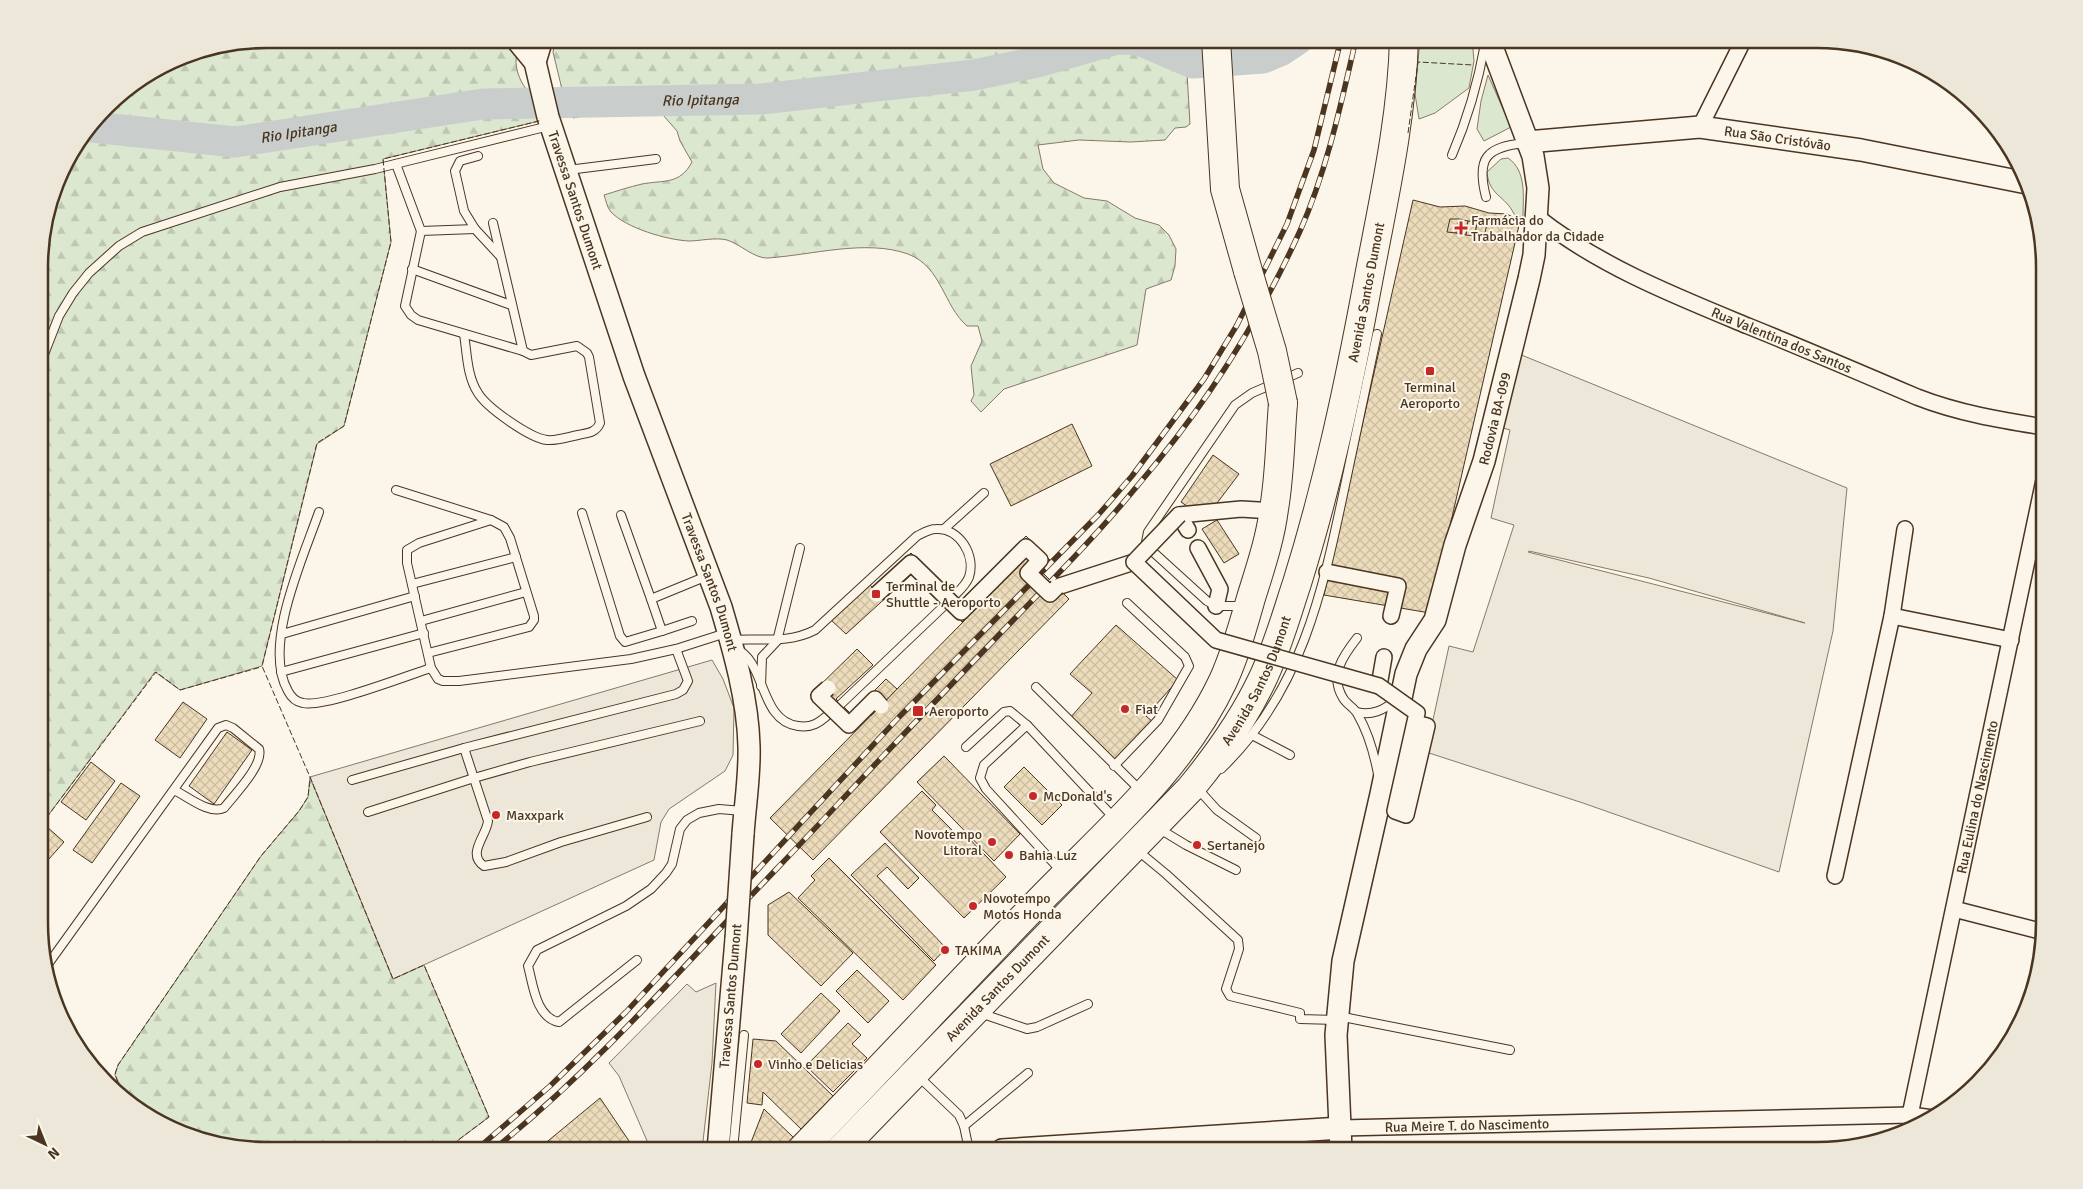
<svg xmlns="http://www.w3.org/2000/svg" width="2083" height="1189" viewBox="0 0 2083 1189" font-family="Signika,sans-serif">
<defs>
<pattern id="forest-firs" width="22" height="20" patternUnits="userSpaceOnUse" patternTransform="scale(1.25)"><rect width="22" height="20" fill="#dce7d0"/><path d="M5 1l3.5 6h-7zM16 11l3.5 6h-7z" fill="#bec7b2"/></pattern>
<pattern id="building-cross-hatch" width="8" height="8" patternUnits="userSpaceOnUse" patternTransform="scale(1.25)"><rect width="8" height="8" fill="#ecdcbc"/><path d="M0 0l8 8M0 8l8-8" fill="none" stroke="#ccbda1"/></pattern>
</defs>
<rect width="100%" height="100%" fill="#fbf6e9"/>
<!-- grass -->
<g fill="#dce7d0" stroke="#887966">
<polygon points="1420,39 1472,39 1474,61 1469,88 1435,113 1419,119 1415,94"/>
<polygon points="1488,75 1511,127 1484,141 1477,129 1481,101"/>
<path d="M1508,158C1527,171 1523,197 1523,218L1514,214C1505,195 1489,196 1487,172L1501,159Z"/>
</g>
<!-- forest -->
<g fill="url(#forest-firs)" stroke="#887966">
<path d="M266,39H524C521,44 518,49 517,54C513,67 522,89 533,95L539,121L383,159L391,242L344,426L317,444L262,666L180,690L155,672L41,825V237L62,165L116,95L179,56Z"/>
<path d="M556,39H1185L1190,124L1186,127L1175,128L1165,140L1131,142L1079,140L1038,145L1043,169L1054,183L1084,198L1107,201L1135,218L1159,225L1169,235L1176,249L1175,266L1171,280L1146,289L1137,345L1004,389L981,412L971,401L974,395L971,366L982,341L978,326H967C943,305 942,267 908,254C866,239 812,255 768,258C755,259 740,244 727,240C715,237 700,241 689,241C667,240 626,228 611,212C607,208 606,200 604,195C617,191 629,187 642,184C663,180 680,185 692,162L680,141L677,131L663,115L641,111L602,112L573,118L567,110L553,52Z"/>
<polygon points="310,777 393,979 424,965 489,1117 445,1150 266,1150 208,1143 153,1120 121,1090 115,1075 118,1065 261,856 299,811 308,797"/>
</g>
<!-- parking -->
<g fill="#ede7d9" stroke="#887966" fill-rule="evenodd">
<path d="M1519,354L1847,488L1833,631L1779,872L1583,803L1426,752L1449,646L1473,652L1514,525L1491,518L1510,430L1500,427ZM1529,551L1649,578L1805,623L1528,552Z"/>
<polygon points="712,660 723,679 734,708 733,755 725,771 669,809 661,822 654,860 393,979 310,777"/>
<polygon points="716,983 712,1063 702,1150 651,1150 619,1076 609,1063 687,984 696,992"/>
</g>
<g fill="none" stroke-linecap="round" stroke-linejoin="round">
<!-- stream -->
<polyline stroke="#c9cecd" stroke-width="5" points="1139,39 1139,40"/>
<!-- river -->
<path stroke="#c9cecd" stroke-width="31" id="s1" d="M92,127L235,142L483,104L761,99L974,75L1037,62L1117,39L1139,40L1193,63L1263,58L1280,51L1298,39"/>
</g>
<!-- building -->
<g fill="url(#building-cross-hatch)" stroke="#4a3520">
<polygon points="1413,200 1440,207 1465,206 1489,213 1507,214 1520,221 1430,613 1324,595"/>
<polygon points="1450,219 1459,219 1456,233 1447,232"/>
<polygon points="1459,219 1468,221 1466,235 1456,233"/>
<polygon points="1468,221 1477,222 1475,236 1466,235"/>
<polygon points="1477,222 1487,224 1484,237 1475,236"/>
<polygon points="1072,424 1092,466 1011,506 990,464"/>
<polygon points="1213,455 1239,474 1205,519 1181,502"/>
<polygon points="1217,520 1239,554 1224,563 1202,529"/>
<polygon points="1026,536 1050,560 1040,570 1027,557 962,622 912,574 846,634 831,620 869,584 873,588 911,553 960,601"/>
<polygon points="1027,557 1069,599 813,860 770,818"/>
<polygon points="1116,625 1178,680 1146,716 1153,722 1116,762 1070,718 1092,693 1070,674"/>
<polygon points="857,649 873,665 836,699 851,714 886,679 897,689 871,716 868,712 847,733 810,695"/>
<polygon points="183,702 207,719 180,758 155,740"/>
<polygon points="227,732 252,750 214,804 189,786"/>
<polygon points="944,756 1020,834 994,861 917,782"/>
<polygon points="91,762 115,781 86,820 61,802"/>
<polygon points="1024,767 1062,805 1042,825 1004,787"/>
<polygon points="121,783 140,796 92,863 73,850"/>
<polygon points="922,791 936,805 932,810 958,836 962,831 1006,877 964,918 880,832"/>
<polygon points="46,826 64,842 48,860 41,854 41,832"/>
<polygon points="885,843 919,878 908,889 887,867 877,876 946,948 934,961 851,875"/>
<polygon points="829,858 936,965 903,1000 798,898 815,880 811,876"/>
<polygon points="789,892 853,953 821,986 768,935 768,905"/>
<polygon points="857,970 889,1001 868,1023 836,991"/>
<polygon points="821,993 840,1011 801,1053 781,1034"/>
<polygon points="848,1023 861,1035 852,1044 867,1058 833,1092 806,1066"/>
<polygon points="753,1039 776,1041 833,1096 801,1129 763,1092 762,1105 747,1103"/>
<polygon points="600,1098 629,1141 616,1150 537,1150"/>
<polygon points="764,1109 794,1138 782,1150 748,1150"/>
</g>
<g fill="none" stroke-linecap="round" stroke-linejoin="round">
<defs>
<g id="lane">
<path d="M1452,155C1468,118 1478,83 1485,44"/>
<polyline points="478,156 460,161 455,171 464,211 475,229 500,256"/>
<polyline points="396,164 421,231"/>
<polyline points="568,170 656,159"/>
<path d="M1486,197C1476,158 1486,147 1525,143"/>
<polyline points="475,229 421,231 405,306 411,315 418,320 523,351"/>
<polyline points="412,269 511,305"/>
<path d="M464,334C467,353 467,377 478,393C487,408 530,438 547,440C557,441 568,437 578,435C587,433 596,433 600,423L589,357L587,353L577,346L531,355L523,351L493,223"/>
<polyline points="41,362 59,316 73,293 89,273 119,246 142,232 280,187 375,169 549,126"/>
<polyline points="1284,379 1298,373"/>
<polyline points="396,490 491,520 504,527 510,538 534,616 534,620 529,627 428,653"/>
<path d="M319,512C303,558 262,646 288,691C291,697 296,702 303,703C324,708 406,676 431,668"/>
<polyline points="582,513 620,636 625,642 662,631 651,599 707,576"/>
<polyline points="621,515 651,599"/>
<polyline points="491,520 419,543 407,550 407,563 431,668 438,679 443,681 459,681 631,659 676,649 726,633"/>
<polyline points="944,529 984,493"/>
<polyline points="412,584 516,557"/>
<polyline points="1244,606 1216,606 1207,601 1152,551 1146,542 1148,532 1235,405 1252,393 1273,384"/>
<polyline points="421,621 526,592"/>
<polyline points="662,631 692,621"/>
<polyline points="282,634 415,596"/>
<path d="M1357,638C1343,656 1329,675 1343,698C1347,705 1355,708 1358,715C1369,734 1374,753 1378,774"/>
<path d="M732,640C761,638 788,644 815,630L917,536C923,533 929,529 936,529C960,528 976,556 969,577C966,585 960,590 954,596"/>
<path d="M736,649C766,661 759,721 798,726C812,728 819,723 829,714"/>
<polyline points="281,672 424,633"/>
<polyline points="761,686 762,657 777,641 800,548"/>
<polyline points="1036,687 1141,791"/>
<polyline points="841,704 945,605"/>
<path d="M1357,712C1371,716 1385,710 1395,700"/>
<polyline points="1027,725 984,765 980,778 986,789 1061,871"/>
<polyline points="1252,735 1290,755"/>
<polyline points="966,747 1004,712 1010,711 1027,725 1115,819"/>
<path d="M464,748L488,821C487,835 466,854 484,866L506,862L561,842L647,817"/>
<polyline points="1114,766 1158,720 1189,666 1185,657 1127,603"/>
<path d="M1221,769C1301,692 1322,594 1344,490C1355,438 1366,386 1377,334"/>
<polyline points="352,780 464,748 676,694 683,690 688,681 676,649"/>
<polyline points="1198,789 1217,810 1256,838"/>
<polyline points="368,812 474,778 530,762 700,721"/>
<polyline points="1158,828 1186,845 1236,870"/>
<polyline points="1137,850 1166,874 1238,940 1239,949 1226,989 1230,996 1300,1013 1300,1019 1336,1020"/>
<path d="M637,960L559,1022C536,1018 533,984 528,966L537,950L626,906L651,889L666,873L672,864L680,829L687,820L699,813L719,809L743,811"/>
<path d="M46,967L218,728L226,725L233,728L259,749C264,765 234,795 224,808C209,815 187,796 174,790"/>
<polyline points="980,1013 1027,1029 1037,1027 1088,1004"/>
<polyline points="1338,1016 1510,1050"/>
<polyline points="918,1076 959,1115 964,1126 969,1150"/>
<polyline points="964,1126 1028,1073"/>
<polyline points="733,1150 744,1035"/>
</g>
<g id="street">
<polyline points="1700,127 1744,39"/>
<path id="s2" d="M1536,216C1599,266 1675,296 1748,326C1805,349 1861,373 1917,397C1958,413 2000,420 2044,427"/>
<polyline points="1188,530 1179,515 1241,509 1274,511"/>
<polyline points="1198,548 1220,589 1216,606"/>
<polyline points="1327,572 1398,586 1391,616"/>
<polyline points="1057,587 1134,562"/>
<polyline points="1892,616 2011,640"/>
<polyline points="1379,686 1384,657"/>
<polyline points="1835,876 1892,616 1905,529"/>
<polyline points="1954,909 2044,932"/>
<path id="s3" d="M1910,1115L2044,480"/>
<path id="s4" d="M1341,1128L1910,1115L1933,1118"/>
</g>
<g id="secondary">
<path id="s5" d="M516,39L535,62L548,117L634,376L721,607C734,651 748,700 749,746C750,775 745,805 743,834"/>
<polyline points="535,62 542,39"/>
<path id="s6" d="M1527,142L1700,127L1861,150L2027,183"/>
<polyline points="718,1150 736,939"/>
<polyline points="1002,1150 1341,1128"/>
<path id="s7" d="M1341,1150L1336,1035L1343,961L1381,794L1406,674L1416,649L1435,620L1455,545L1484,461L1529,279L1534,255L1538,188L1533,156L1489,39"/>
</g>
<g id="highway">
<polyline points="1216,39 1225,189 1248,271"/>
<path d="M801,1150C884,1065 964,978 1047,893C1111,828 1183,766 1223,681C1235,655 1243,626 1251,598C1260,569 1270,540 1274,509C1280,474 1280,439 1283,403"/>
<path id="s8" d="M840,1150L1190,789C1218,755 1243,720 1262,680C1277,649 1286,616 1297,583C1328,484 1349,384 1368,282C1383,202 1402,120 1404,39"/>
</g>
</defs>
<!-- lane casing -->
<use href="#lane" stroke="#4a3520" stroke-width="10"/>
<!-- street casing -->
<use href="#street" stroke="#4a3520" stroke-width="18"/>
<!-- secondary casing -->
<use href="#secondary" stroke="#4a3520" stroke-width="24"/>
<!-- highway casing -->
<use href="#highway" stroke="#4a3520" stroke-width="30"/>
<!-- lane -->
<use href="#lane" stroke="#fbf6e9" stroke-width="8"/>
<!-- street -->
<use href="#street" stroke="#fbf6e9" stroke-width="15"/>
<!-- secondary -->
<use href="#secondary" stroke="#fbf6e9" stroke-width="21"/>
<!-- highway -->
<use href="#highway" stroke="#fbf6e9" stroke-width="28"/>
<defs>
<g id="rail">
<polyline points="476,1150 550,1086 626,1012 899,717 1099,514 1132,476 1204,379 1237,325 1287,224 1314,150 1341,39"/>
<path d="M493,1150C574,1085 644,1010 714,935C755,891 797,848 838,804C890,748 943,693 996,638C1044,588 1094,539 1138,485C1203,409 1258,323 1300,231C1327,170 1341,104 1356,39"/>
</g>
</defs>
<!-- rail casing -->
<use href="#rail" stroke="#4a3520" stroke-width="5.5"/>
<!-- rail -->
<use href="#rail" stroke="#fbf6e9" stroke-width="4" stroke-dasharray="11" stroke-linecap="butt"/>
<defs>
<g id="street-bridge">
<polyline points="1179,515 1134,562 1216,640 1379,686 1417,713 1395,811 1406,815 1427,726 1419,724 1402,801"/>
<polyline points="877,594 911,563 961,612 1026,547 1040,560 1028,573 1050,594 1057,587"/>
<polyline points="828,688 819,696 849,725 875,699 881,706"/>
</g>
<polyline id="secondary-bridge" points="736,939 743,834"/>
<polyline id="highway-bridge" points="1248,271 1272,351 1283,403"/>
</defs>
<!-- street-bridge casing -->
<use href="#street-bridge" stroke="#4a3520" stroke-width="18" stroke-linecap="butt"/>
<!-- secondary-bridge casing -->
<use href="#secondary-bridge" stroke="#4a3520" stroke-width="24" stroke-linecap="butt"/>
<!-- highway-bridge casing -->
<use href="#highway-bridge" stroke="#4a3520" stroke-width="30" stroke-linecap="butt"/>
<!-- street-bridge -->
<use href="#street-bridge" stroke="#fbf6e9" stroke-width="15"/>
<!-- secondary-bridge -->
<use href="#secondary-bridge" stroke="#fbf6e9" stroke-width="21"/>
<!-- highway-bridge -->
<use href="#highway-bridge" stroke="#fbf6e9" stroke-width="28"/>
<!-- fence -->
<g stroke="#4a3520" stroke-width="1" stroke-dasharray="6 2.5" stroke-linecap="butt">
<polyline points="1408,133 1418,62 1473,65"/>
<polyline points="41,825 156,672 180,690 261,667"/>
<polyline points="121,1090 115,1074 118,1065 261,856 299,811 308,797 310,780"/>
<polyline points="445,1150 489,1117 424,965 393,979 310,777 262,666 317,443 344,426 391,242 383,159 539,121 540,118"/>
</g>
</g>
<!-- markers -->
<g fill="#c62828" stroke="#fbf6e9" stroke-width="2">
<path d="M1458.5 220.5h5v5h5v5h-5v5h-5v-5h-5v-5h5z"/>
<rect x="1425" y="366" width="10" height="10" rx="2.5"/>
<rect x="871" y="589" width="10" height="10" rx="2.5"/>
<circle cx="1125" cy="709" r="5"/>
<rect x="912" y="705" width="12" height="12" rx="2.5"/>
<circle cx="1033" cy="796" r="5"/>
<circle cx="496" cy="815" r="5"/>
<circle cx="992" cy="842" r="5"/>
<circle cx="1197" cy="845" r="5"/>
<circle cx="1009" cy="855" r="5"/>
<circle cx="973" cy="906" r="5"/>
<circle cx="945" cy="950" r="5"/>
<circle cx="758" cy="1064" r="5"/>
</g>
<g text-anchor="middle" stroke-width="4" stroke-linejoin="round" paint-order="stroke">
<!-- street labels -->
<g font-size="14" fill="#4a3520" stroke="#fbf6e9">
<text dy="5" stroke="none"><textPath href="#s6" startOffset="252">Rua São Cristóvão</textPath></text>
<text dy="5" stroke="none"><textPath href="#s5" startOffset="174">Travessa Santos Dumont</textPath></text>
<text dy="5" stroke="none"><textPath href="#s8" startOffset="1036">Avenida Santos Dumont</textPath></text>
<text dy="5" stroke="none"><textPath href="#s2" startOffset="276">Rua Valentina dos Santos</textPath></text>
<text dy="5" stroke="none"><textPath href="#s7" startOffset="755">Rodovia BA-099</textPath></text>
<text dy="5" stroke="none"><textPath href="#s5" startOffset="579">Travessa Santos Dumont</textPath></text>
<text dy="5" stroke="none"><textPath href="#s8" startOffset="631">Avenida Santos Dumont</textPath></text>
<text dy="5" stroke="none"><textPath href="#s3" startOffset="325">Rua Eulina do Nascimento</textPath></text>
<text dy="5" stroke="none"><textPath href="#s8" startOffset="226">Avenida Santos Dumont</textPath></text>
<text transform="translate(730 996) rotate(-85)" y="5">Travessa Santos Dumont</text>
<text dy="5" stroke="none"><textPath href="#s4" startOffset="126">Rua Meire T. do Nascimento</textPath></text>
</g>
<!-- poi labels -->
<g font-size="14" fill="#4a3520" stroke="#fbf6e9" text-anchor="start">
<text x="1471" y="225">Farmácia do<tspan x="1471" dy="16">Trabalhador da Cidade</tspan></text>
<text x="1430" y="392" text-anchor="middle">Terminal<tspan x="1430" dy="16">Aeroporto</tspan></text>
<text x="886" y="591">Terminal de<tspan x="886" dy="16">Shuttle - Aeroporto</tspan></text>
<text x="1135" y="714">Fiat</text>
<text x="929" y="716">Aeroporto</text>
<text x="1043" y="801">McDonald's</text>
<text x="506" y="820">Maxxpark</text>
<text x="982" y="839" text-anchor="end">Novotempo<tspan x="982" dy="16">Litoral</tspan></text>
<text x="1207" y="850">Sertanejo</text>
<text x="1019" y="860">Bahia Luz</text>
<text x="983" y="903">Novotempo<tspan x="983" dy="16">Motos Honda</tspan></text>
<text x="955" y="955">TAKIMA</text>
<text x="768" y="1069">Vinho e Delicias</text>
</g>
<!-- water labels -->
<g font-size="15" font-style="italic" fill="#4a3520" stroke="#fbf6e9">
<text dy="5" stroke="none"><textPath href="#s1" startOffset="612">Rio Ipitanga</textPath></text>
<text dy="5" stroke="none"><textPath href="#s1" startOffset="208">Rio Ipitanga</textPath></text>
</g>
</g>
<!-- crop -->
<path d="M0 0H2083V1189H0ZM267 48H1817A219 219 0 0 1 2036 267V923A219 219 0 0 1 1817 1142H267A219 219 0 0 1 48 923V267A219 219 0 0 1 267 48Z" fill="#ede7d9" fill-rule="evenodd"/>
<path fill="none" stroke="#4a3520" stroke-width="2.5" d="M267 48H1817A219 219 0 0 1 2036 267V923A219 219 0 0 1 1817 1142H267A219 219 0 0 1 48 923V267A219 219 0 0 1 267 48Z"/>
<!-- north arrow -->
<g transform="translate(45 1144) rotate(137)" stroke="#fbf6e9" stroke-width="4" paint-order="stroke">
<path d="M0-4L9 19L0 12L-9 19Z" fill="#4a3520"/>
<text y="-8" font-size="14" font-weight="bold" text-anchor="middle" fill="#4a3520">N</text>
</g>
</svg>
